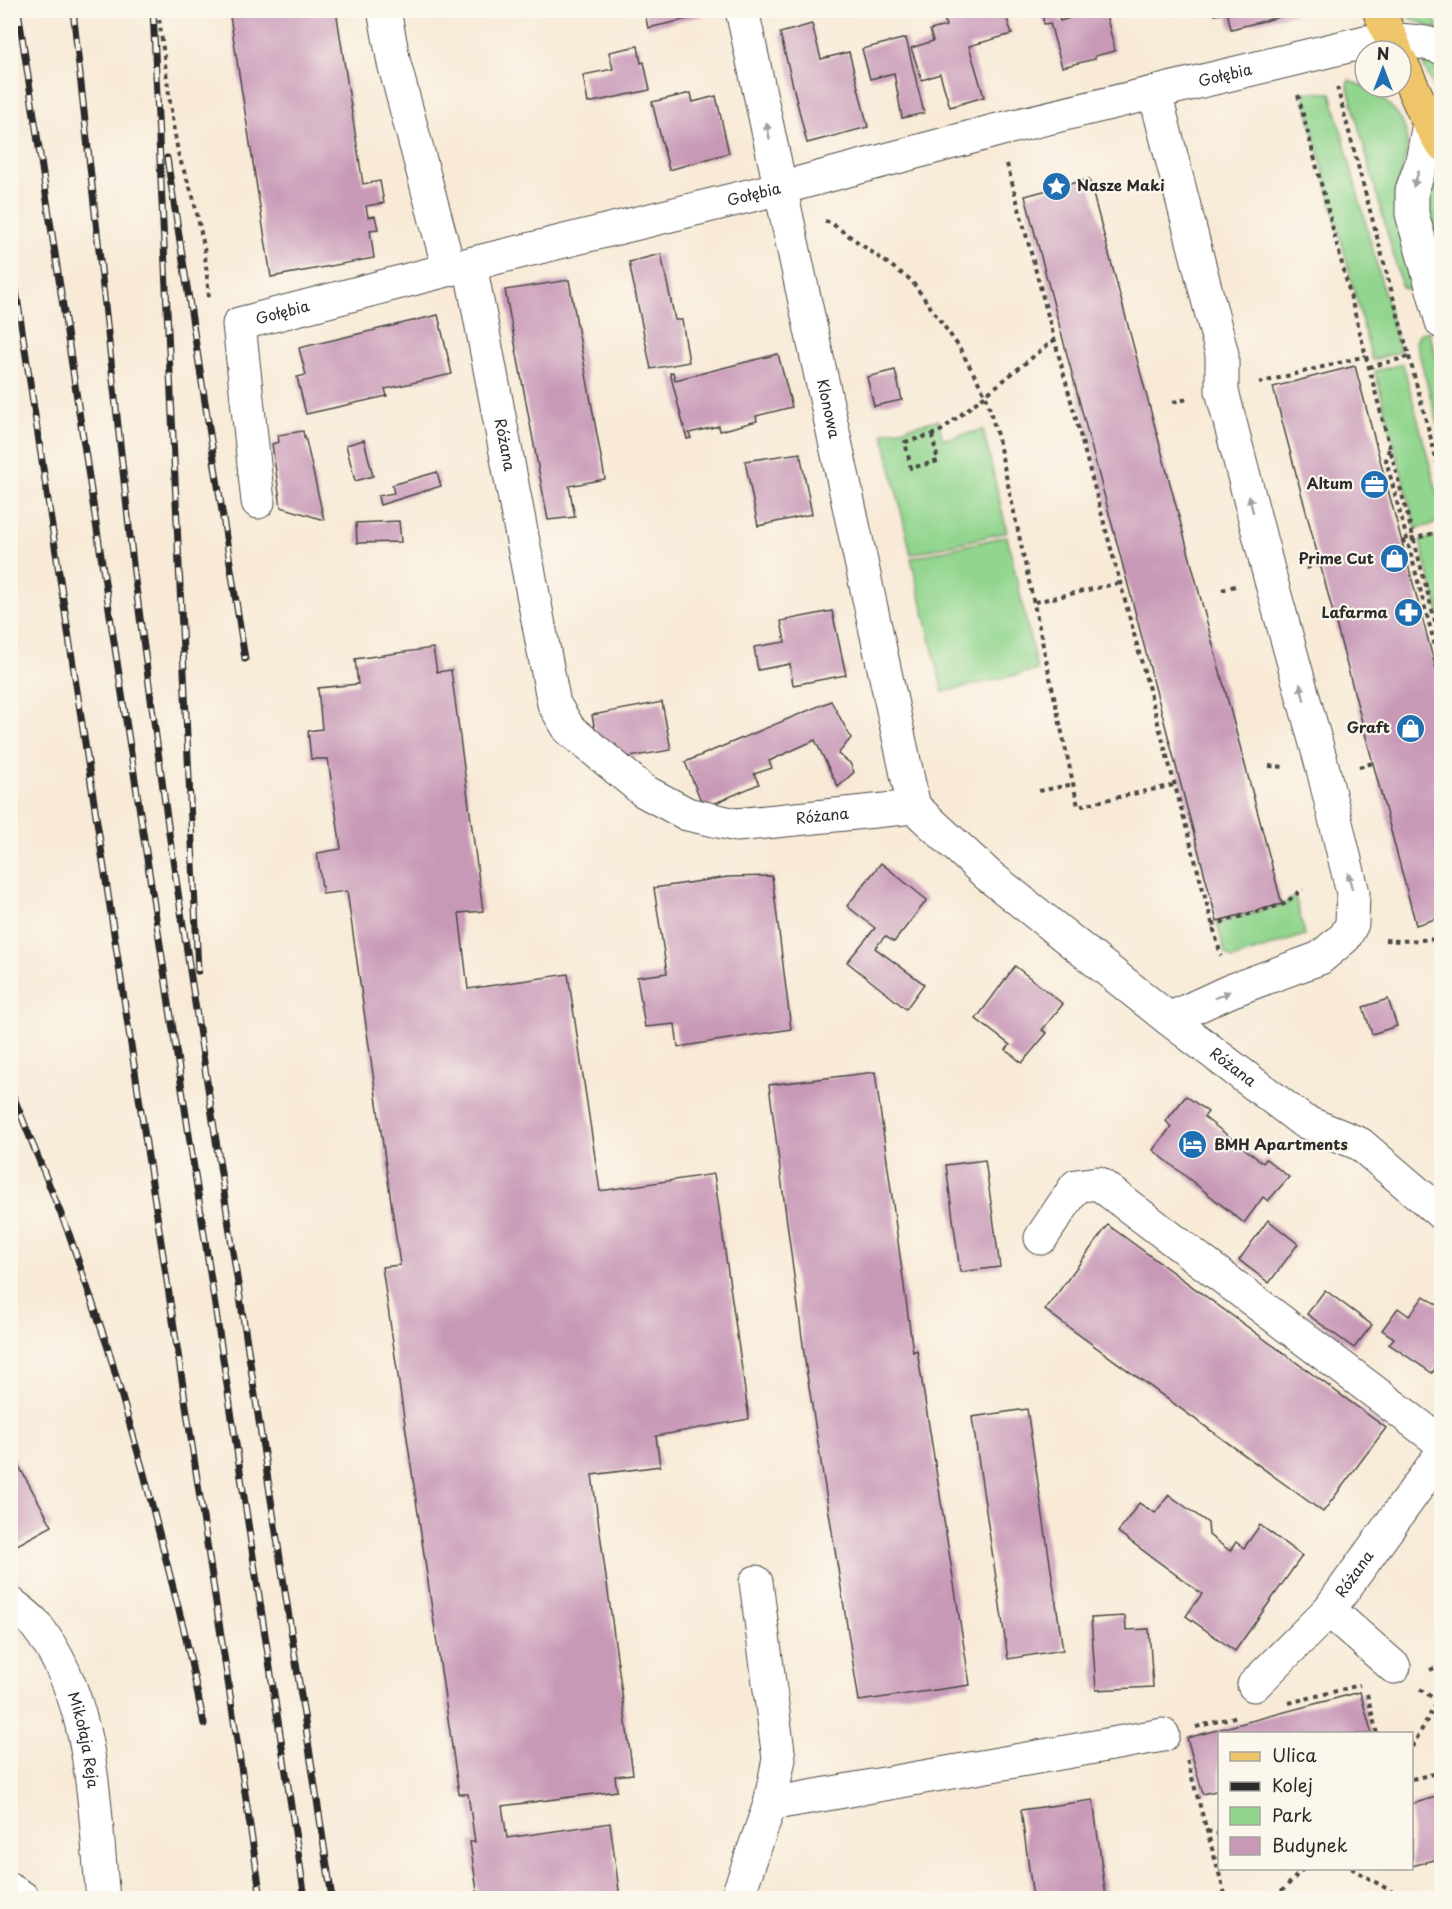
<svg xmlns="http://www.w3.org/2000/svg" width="1452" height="1909" viewBox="0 0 1452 1909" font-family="'Playpen Sans',sans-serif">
<rect width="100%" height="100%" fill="#fbf7ec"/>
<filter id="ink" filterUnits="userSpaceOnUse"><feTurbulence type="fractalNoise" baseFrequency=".0167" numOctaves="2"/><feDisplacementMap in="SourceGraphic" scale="12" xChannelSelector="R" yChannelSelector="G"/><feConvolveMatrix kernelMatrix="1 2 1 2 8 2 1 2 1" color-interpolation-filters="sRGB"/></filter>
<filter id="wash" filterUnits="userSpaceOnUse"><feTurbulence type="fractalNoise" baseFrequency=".008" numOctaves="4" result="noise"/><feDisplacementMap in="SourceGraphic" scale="24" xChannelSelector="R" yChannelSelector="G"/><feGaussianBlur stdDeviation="1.35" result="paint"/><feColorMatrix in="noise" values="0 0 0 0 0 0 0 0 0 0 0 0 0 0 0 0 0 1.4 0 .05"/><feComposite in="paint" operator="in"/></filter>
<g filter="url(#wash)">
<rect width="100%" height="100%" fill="#f8ead7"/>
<!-- green -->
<g fill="#91d58e" stroke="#5e805c" stroke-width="1.5">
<polygon points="1400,11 1431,11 1439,31 1404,15"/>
<polygon points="1427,61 1433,63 1441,81 1441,102 1424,66"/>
<path d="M1349,80C1376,91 1409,113 1407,147C1406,163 1399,178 1396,193L1418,288L1408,290L1402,287L1347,84Z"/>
<polygon points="1303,92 1331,93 1400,352 1372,360"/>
<path d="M1433,179L1441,193V232C1421,219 1425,198 1433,179Z"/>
<polygon points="1429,331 1441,377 1441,436 1416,342 1420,333"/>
<polygon points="1403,364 1441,507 1441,522 1416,529 1375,371"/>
<polygon points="938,420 943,439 983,430 1007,532 911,554 883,433"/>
<polygon points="1441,535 1442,535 1441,621 1420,541"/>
<polygon points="1007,536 1037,670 943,692 911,558"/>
<polygon points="1295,896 1305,935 1238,957 1232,959 1225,953 1217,923 1284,904"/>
</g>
<g id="blocks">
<!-- building -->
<g fill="#c899b7">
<polygon points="229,10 336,10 363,184 380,181 384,203 366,206 368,217 375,216 378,229 370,230 374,258 271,277"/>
<polygon points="644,10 704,10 705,15 648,28"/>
<polygon points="942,10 1013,11 1005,13 1012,34 969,46 984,97 950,107 940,74 922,80 911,48 933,41 930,30 946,26"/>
<polygon points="1041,10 1058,10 1060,21 1080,15 1078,10 1105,10 1115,51 1095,56 1095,59 1062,67 1050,23 1044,24"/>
<polygon points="1214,10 1295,10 1296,13 1231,29 1227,12 1215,15"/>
<polygon points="812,24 821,59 849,52 868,127 807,143 780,33"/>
<polygon points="906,38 924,113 902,118 894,73 870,79 862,49"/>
<polygon points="638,46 641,63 644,62 650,90 588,103 583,75 613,69 609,52"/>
<polygon points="691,93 693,102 716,96 729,153 669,170 652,102"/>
<polygon points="1089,179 1282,904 1217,921 1025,196"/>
<polygon points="661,254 675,320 682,320 689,362 651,369 629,262"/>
<polygon points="569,280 605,479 569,486 575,517 548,520 505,290"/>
<polygon points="438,315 452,374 385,389 387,396 306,414 297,377 306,375 299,348"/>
<polygon points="778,354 792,407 756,416 757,421 720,431 719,426 689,433 691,438 687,439 670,373 673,372 675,380"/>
<polygon points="1355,366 1442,692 1442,917 1416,925 1273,387"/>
<polygon points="895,370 902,400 874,406 867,377"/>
<polygon points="303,431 304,437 305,436 324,520 281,507 272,444 279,442 278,435"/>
<polygon points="364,440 373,476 355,481 346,445"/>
<polygon points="800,453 812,514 758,526 745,461"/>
<polygon points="437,472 441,486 380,505 378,496 394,493 392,485"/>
<polygon points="399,521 401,542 357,543 356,523"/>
<polygon points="832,611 846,675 793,685 790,664 758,670 754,647 785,642 781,621"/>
<polygon points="433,648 437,672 451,670 483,911 459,913 468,989 568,974 600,1191 714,1174 749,1419 656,1436 660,1466 592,1475 633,1774 615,1776 617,1791 502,1806 507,1838 610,1823 620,1898 478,1898 470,1842 475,1842 468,1794 459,1794 382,1267 400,1265 347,891 323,894 317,853 341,849 328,759 311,759 308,731 322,729 318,688 358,684 355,659"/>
<polygon points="831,701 851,738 838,754 850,763 854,772 838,787 815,740 769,761 772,768 754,774 759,784 704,808 685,762"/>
<polygon points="662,702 671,750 618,759 616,745 608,747 597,740 592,715"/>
<polygon points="881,863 927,900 894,942 885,936 875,948 924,984 906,1009 847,962 875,928 847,906"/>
<polygon points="772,876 791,1029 678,1047 675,1024 645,1027 637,977 667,973 654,888 728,877"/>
<polygon points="1015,966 1063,1004 1042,1030 1047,1033 1022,1063 1006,1050 1010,1045 976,1019"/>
<polygon points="1388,999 1397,1026 1372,1034 1363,1007"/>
<polygon points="875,1072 913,1352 917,1350 970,1685 859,1701 806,1368 769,1085"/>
<polygon points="1186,1096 1208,1112 1204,1117 1263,1163 1266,1159 1289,1177 1268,1201 1263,1197 1244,1223 1153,1150 1171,1127 1166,1121"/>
<polygon points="985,1160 1000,1267 960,1272 946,1165"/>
<polygon points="1268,1220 1298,1244 1269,1283 1239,1260"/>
<polygon points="1108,1225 1386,1428 1323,1512 1045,1310"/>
<polygon points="1325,1290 1372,1325 1354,1348 1307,1314"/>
<polygon points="1424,1296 1442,1308 1442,1359 1432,1373 1389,1344 1394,1338 1382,1330 1398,1308 1409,1316"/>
<polygon points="1027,1409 1063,1650 1008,1659 972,1417"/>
<polygon points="10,1450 52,1526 10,1549"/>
<polygon points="1169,1495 1208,1523 1209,1535 1230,1551 1236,1542 1244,1548 1260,1525 1302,1556 1235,1651 1186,1616 1202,1594 1118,1532 1139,1503 1155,1513"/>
<polygon points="1125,1616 1126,1630 1149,1629 1153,1687 1096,1690 1091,1618"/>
<polygon points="1360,1692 1372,1734 1220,1734 1220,1790 1203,1794 1187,1738"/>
<polygon points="1442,1795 1442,1858 1412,1866 1412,1804"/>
<polygon points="1093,1800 1106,1898 1033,1898 1021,1810"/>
</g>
</g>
</g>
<g filter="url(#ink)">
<use href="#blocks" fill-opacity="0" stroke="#4a4845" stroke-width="1.5"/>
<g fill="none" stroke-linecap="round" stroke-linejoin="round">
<defs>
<g id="minor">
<polyline points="384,10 394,63 449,269"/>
<path id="s1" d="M742,10L914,807"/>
<polyline points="1155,93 1222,354 1222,391 1270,577 1323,769 1353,893 1352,924 1345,937 1320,958 1230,991 1169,1019"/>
<polyline points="1429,123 1422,162 1412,190 1412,214 1442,322"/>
<path id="s2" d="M470,264L554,704L569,729L644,791L687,814L736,825L914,807L988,875L1169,1019L1303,1121L1360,1144L1442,1214"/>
<path id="s3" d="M258,502L239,324L470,264L781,188L998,130L1365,42C1390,40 1419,38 1442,48"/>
<polyline points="1041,1238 1076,1186 1098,1183 1442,1443"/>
<path id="s4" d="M10,1603C18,1609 28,1616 35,1624C96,1701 93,1805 103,1898"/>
<polyline points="1329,1610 1394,1667"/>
<path id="s5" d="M1254,1685L1329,1610L1442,1453"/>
<polyline points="770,1804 1163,1735"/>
<polyline points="10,1890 23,1898"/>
<polyline points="737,1898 770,1804 779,1759 756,1582"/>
</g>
<g id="major">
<polyline points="1379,10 1396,51"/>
<polyline points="1401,62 1429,123 1442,144"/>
</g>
</defs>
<!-- minor casing -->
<use href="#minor" stroke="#4a4845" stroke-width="35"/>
<!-- major casing -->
<use href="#major" stroke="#4a4845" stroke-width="35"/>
<!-- path -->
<g stroke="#4a4845" stroke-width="4" stroke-dasharray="4.5 4.5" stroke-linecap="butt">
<polyline points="158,10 173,125 179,157 193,196 204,246 209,297 211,301"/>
<polyline points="1337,87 1442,480"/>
<polyline points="1298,95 1442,648"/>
<polyline points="1007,164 1221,956"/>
<polyline points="825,221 831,223 911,280 959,347 986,396 998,439 1078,806 1174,785"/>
<polyline points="1369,367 1408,357"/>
<polyline points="1259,383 1366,356"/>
<polyline points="1173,402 1188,399"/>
<polyline points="932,435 938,461 911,468 905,442 938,433 1054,340"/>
<polyline points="1389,449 1386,460 1442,672"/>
<polyline points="1402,542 1442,531"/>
<polyline points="1306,568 1320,564"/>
<polyline points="1222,590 1235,586"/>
<polyline points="1035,602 1119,583"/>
<polyline points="1269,766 1286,767"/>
<polyline points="1359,767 1373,763"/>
<polyline points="1039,791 1074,784"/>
<polyline points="1212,925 1284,904 1303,889"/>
<polyline points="1385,940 1400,941 1442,939"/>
<polyline points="1430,1670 1442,1665"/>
<polyline points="1420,1689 1442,1704"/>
<polyline points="1367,1694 1377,1734"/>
<polyline points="1289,1703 1360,1685"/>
<polyline points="1196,1727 1238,1716"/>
<polyline points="1412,1747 1437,1702"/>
<polyline points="1187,1760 1226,1898"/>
<polyline points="1412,1779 1442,1772"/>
<polyline points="1207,1831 1220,1834"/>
<polyline points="1351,1868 1403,1898"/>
<polyline points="1275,1898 1304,1868"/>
</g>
<!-- minor -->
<use href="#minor" stroke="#fff" stroke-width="33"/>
<!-- major -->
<use href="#major" stroke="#eec569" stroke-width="33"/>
<defs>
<g id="rail">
<polyline points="18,10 305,1898"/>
<polyline points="73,10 134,573 170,840 332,1898"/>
<polyline points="153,10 198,971"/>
<polyline points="167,158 245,659"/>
<polyline points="10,251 261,1898"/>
<polyline points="10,1088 69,1234 108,1348 144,1474 185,1634 204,1724"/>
</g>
</defs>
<!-- rail casing -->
<use href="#rail" stroke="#2b2b2b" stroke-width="7"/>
<!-- rail -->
<use href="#rail" stroke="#fbf7ec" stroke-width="4.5" stroke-dasharray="14" stroke-linecap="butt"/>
</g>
<!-- one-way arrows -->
<defs><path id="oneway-solid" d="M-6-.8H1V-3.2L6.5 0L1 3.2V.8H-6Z" transform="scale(1.5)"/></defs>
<g fill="#a0a0a0">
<use href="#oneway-solid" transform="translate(768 131) rotate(-102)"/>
<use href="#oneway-solid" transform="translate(1416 179) rotate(109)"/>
<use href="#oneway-solid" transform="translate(1251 504) rotate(-104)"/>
<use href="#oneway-solid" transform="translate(1302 692) rotate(-105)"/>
<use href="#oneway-solid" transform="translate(1350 881) rotate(-104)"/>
<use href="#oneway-solid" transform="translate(1222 995) rotate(-24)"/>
</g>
</g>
<!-- icons -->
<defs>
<symbol id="sight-disc" viewBox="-11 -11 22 22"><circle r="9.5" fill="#1f6fb2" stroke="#fbf7ec"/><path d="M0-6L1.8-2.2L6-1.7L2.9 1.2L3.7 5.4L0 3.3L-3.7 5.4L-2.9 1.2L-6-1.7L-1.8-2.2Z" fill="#fff"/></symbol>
<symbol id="office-disc" viewBox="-11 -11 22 22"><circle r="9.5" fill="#1f6fb2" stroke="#fbf7ec"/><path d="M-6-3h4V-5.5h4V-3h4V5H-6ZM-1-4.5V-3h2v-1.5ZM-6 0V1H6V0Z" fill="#fff"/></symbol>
<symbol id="shop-disc" viewBox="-11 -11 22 22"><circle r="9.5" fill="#1f6fb2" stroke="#fbf7ec"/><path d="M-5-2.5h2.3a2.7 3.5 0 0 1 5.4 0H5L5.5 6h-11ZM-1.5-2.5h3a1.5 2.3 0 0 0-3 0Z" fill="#fff"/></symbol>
<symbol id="pharmacy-disc" viewBox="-11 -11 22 22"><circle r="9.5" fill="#1f6fb2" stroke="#fbf7ec"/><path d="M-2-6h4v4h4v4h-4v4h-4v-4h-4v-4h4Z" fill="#fff"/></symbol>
<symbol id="hotel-disc" viewBox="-11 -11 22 22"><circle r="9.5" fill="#1f6fb2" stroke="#fbf7ec"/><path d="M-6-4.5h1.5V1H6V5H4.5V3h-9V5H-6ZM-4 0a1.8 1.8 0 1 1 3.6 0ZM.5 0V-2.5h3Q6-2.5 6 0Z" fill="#fff"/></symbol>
</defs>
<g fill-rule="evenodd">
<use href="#sight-disc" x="1040" y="170" width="33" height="33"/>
<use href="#office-disc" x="1358" y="468" width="33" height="33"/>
<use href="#shop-disc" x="1378" y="542" width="33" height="33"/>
<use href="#pharmacy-disc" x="1392" y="596" width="33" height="33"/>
<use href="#shop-disc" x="1394" y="712" width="33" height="33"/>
<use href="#hotel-disc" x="1176" y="1128" width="33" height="33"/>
</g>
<g text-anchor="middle" stroke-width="4.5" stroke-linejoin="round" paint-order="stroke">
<!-- street labels -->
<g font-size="15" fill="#2b2b2b" stroke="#fbf7ec">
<text dy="5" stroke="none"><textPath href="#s3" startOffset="1196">Gołębia</textPath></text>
<text dy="5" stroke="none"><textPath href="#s3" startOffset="710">Gołębia</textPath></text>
<text dy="5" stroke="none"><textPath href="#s3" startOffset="224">Gołębia</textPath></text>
<text dy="5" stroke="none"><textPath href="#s1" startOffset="408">Klonowa</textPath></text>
<text dy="5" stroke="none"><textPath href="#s2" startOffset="184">Różana</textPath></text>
<text dy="5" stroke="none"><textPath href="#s2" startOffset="760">Różana</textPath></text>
<text dy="5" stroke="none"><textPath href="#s2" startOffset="1264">Różana</textPath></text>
<text dy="5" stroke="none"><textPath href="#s5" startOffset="150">Różana</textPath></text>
<text dy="5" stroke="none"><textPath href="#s4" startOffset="160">Mikołaja Reja</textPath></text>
</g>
<!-- poi labels -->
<g font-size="15" font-weight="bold" fill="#2b2b2b" stroke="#fbf7ec" text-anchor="end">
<text x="1077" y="191" text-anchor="start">Nasze Maki</text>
<text x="1353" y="489">Altum</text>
<text x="1374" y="564">Prime Cut</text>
<text x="1388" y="618">Lafarma</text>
<text x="1390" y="733">Graft</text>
<text x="1214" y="1150" text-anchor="start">BMH Apartments</text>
</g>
</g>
<!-- margin -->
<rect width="1452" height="1909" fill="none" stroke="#fbf7ec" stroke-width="36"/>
<!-- legend -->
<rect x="1218" y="1732" width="195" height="138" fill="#fbf7ec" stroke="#a8a59f" stroke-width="1.5"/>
<rect x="1230" y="1752" width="30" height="9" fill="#eec569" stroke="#a8a59f" stroke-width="1.5"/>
<text x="1272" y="1762" font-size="18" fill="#2b2b2b">Ulica</text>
<rect x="1230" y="1782" width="30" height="9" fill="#2b2b2b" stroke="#a8a59f" stroke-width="1.5"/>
<text x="1272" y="1792" font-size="18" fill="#2b2b2b">Kolej</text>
<rect x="1230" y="1807" width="30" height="18" fill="#91d58e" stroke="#a8a59f" stroke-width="1.5"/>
<text x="1272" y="1822" font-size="18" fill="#2b2b2b">Park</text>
<rect x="1230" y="1837" width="30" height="18" fill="#c899b7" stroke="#a8a59f" stroke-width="1.5"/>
<text x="1272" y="1852" font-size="18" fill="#2b2b2b">Budynek</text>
<!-- north arrow -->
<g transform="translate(1383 69)"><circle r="28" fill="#fbf7ec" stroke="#a8a59f" stroke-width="1.5"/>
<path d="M0-4.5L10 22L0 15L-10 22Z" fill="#1f6fb2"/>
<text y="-9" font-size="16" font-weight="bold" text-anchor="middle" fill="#2b2b2b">N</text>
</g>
</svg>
